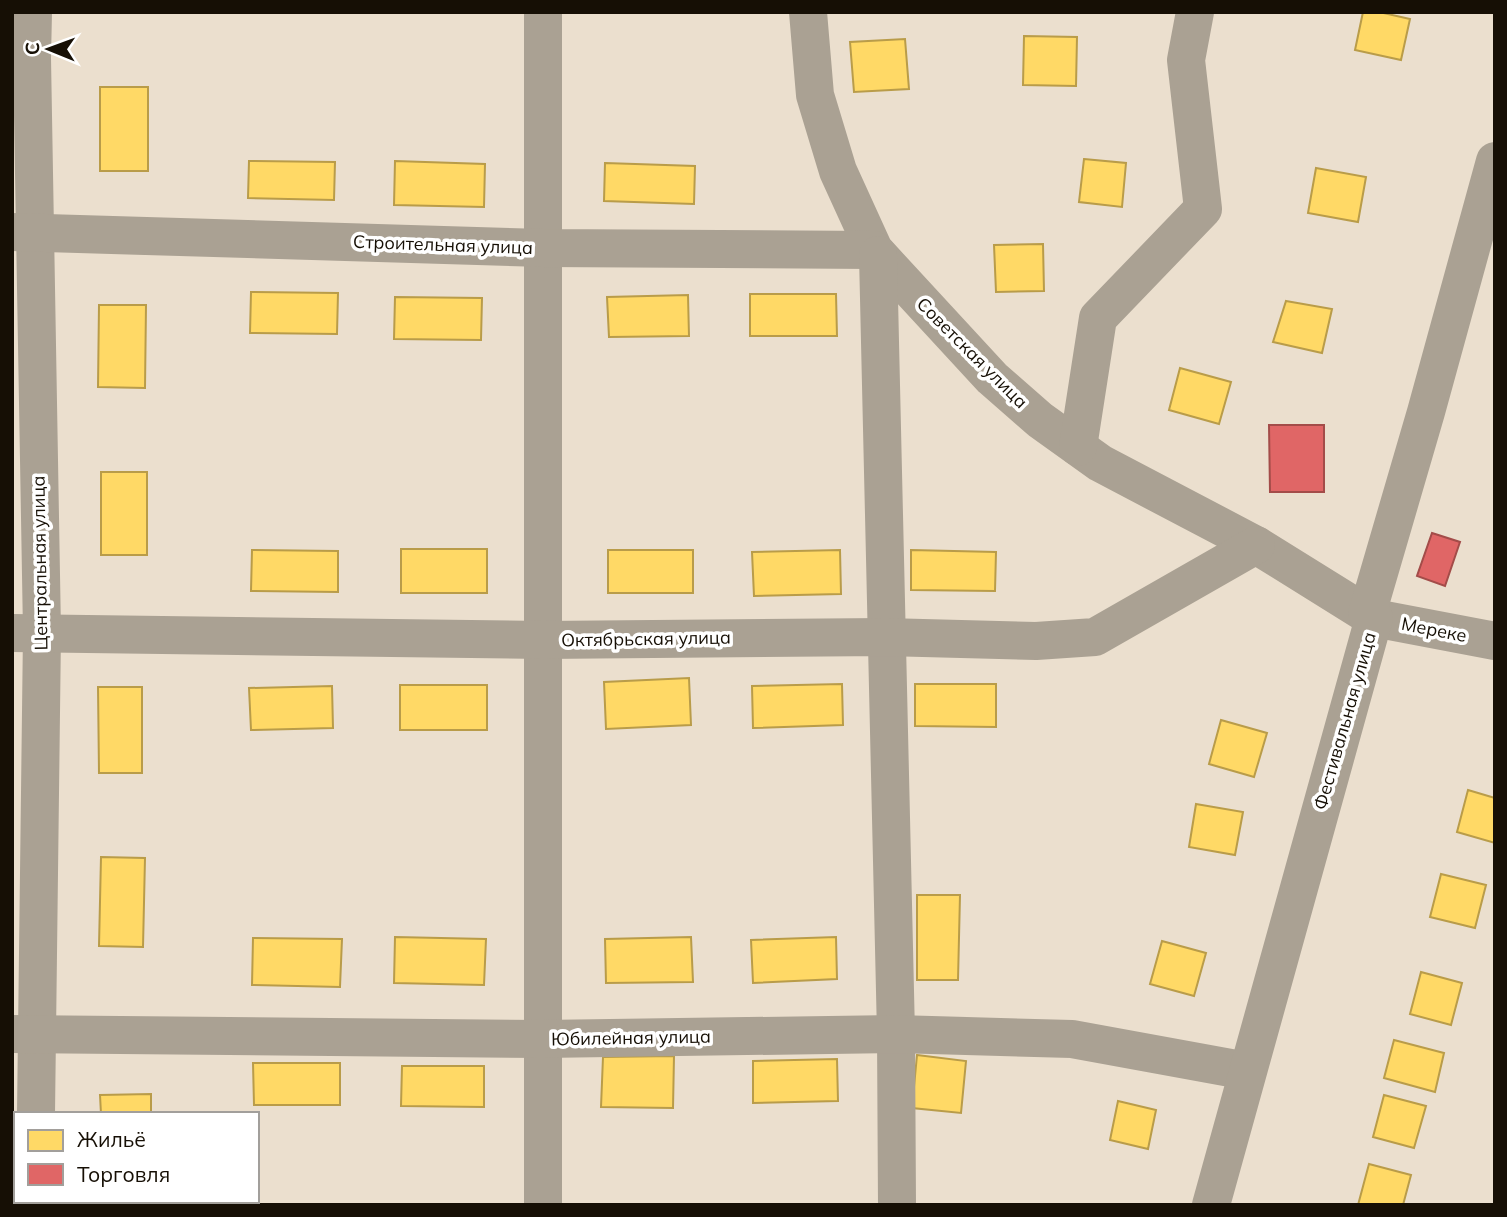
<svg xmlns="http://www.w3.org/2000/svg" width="1507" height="1217" viewBox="0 0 1507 1217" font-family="Mulish,sans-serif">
<rect width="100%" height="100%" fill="#ebdfce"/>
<!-- homes -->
<g fill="#ffd966" stroke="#b99c49" stroke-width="2">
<polygon points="1363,12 1379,12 1410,19 1401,60 1355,50"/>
<polygon points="1024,36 1077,37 1076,86 1023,85"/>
<polygon points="905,39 909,89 854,92 850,42"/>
<rect x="100" y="87" width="48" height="84"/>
<polygon points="1084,159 1126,163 1122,207 1079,202"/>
<polygon points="249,161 335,162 334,200 248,198"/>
<polygon points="395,161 485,164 484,207 394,205"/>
<polygon points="605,163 695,166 694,204 604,201"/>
<polygon points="1316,168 1366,177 1358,222 1308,213"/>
<polygon points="1043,244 1044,291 996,292 994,245"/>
<polygon points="251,292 338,293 337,334 250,333"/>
<polygon points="750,294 836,294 837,336 750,336"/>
<polygon points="688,295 689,336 609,337 607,297"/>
<polygon points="395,297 482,298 481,340 394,339"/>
<polygon points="1286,301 1332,309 1322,353 1273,342"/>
<polygon points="99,305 146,305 145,388 98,387"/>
<polygon points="1180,368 1231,382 1219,424 1169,410"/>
<rect x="101" y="472" width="46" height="83"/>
<rect x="401" y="549" width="86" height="44"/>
<polygon points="252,550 338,551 338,592 251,591"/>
<rect x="608" y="550" width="85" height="43"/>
<polygon points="840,550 841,594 754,596 752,552"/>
<polygon points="911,550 996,552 995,591 911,590"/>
<polygon points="689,678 691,725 606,729 604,682"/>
<polygon points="842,684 843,725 753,728 752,686"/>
<polygon points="915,684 996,684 996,727 915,726"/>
<rect x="400" y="685" width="87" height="45"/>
<polygon points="332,686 333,728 251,730 249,688"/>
<polygon points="98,687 142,687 142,773 99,773"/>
<polygon points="1221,720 1267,733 1254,777 1209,764"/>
<polygon points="1468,790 1495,798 1495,843 1457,832"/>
<polygon points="1196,804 1243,812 1235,855 1189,847"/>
<polygon points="101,857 145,858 143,947 99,946"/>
<polygon points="1441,874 1486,885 1475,928 1430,917"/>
<polygon points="917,895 960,895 958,980 917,980"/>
<polygon points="395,937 486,939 484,985 394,983"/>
<polygon points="691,937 693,982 606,983 605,939"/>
<polygon points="836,937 837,979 753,983 751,940"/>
<polygon points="253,938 342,939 340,987 252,985"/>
<polygon points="1162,941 1206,953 1194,996 1150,984"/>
<polygon points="1421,972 1462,983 1451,1025 1410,1014"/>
<polygon points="1394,1040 1444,1053 1435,1092 1384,1078"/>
<polygon points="917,1055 966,1061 961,1113 912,1108"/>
<polygon points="674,1056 673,1108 601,1107 603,1057"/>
<polygon points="837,1059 838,1101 753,1103 753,1061"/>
<polygon points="253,1063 340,1063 340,1105 254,1105"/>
<polygon points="402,1066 484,1066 484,1107 401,1106"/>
<polygon points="151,1094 151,1114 101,1114 100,1095"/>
<polygon points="1384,1095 1426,1106 1414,1148 1373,1137"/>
<polygon points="1118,1101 1156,1110 1148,1149 1110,1140"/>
<polygon points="1369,1164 1411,1175 1403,1205 1358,1205"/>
</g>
<!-- shops -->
<g fill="#e06666" stroke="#a34c49" stroke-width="2">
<polygon points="1269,425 1324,425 1324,492 1270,492"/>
<polygon points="1432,533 1460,542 1445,586 1417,576"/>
</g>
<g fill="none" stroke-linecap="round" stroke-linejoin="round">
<!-- minor -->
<g stroke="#aaa193" stroke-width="38">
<polyline points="33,12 32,58 42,632 36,1114"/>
<polyline points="543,12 543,1205"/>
<polyline points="808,12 815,95 838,171 874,250 992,378 1040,420 1100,463 1256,545 1367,614"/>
<polyline points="12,232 543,248 874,250"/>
<polyline points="878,255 896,1034 897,1205"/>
<polyline points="1078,447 1098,318 1203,209 1186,60 1195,12"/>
<polyline points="1374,618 1495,641"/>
<polyline points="12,633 543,640 885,637 1036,641 1095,637 1256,545"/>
<polyline points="12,1034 542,1039 896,1034 1072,1039 1247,1071"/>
<polyline points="36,1201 36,1205"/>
<polyline points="1211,1205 1374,618 1367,614 1426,412 1495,161"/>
</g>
</g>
<g text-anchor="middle" stroke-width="7" stroke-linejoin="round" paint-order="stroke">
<!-- street labels -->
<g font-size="18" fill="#160f05" stroke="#fff">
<text transform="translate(443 245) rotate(2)" y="6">Строительная улица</text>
<text transform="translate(972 353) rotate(45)" y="6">Советская улица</text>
<text transform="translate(40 563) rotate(-91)" y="6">Центральная улица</text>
<text transform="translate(1434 630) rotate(11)" y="6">Мереке</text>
<text transform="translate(646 639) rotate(-1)" y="6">Октябрьская улица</text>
<text transform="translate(1345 721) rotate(-74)" y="6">Фестивальная улица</text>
<text transform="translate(631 1038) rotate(-1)" y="6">Юбилейная улица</text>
</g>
</g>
<!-- border -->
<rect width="1507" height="1217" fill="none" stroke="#160f05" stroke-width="28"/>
<!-- legend -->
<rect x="14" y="1112" width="245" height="91" fill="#ffffff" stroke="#a29f9b" stroke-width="2"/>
<rect x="28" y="1130" width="35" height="21" fill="#ffd966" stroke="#a29f9b" stroke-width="2"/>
<text x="77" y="1147" font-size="21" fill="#160f05">Жильё</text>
<rect x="28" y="1164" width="35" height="21" fill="#e06666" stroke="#a29f9b" stroke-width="2"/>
<text x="77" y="1182" font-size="21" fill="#160f05">Торговля</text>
<!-- north arrow -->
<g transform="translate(49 49) rotate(271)" stroke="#ffffff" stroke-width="5" paint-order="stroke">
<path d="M0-5L12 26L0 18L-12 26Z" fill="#160f05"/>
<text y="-10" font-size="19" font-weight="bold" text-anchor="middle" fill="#160f05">С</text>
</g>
</svg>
